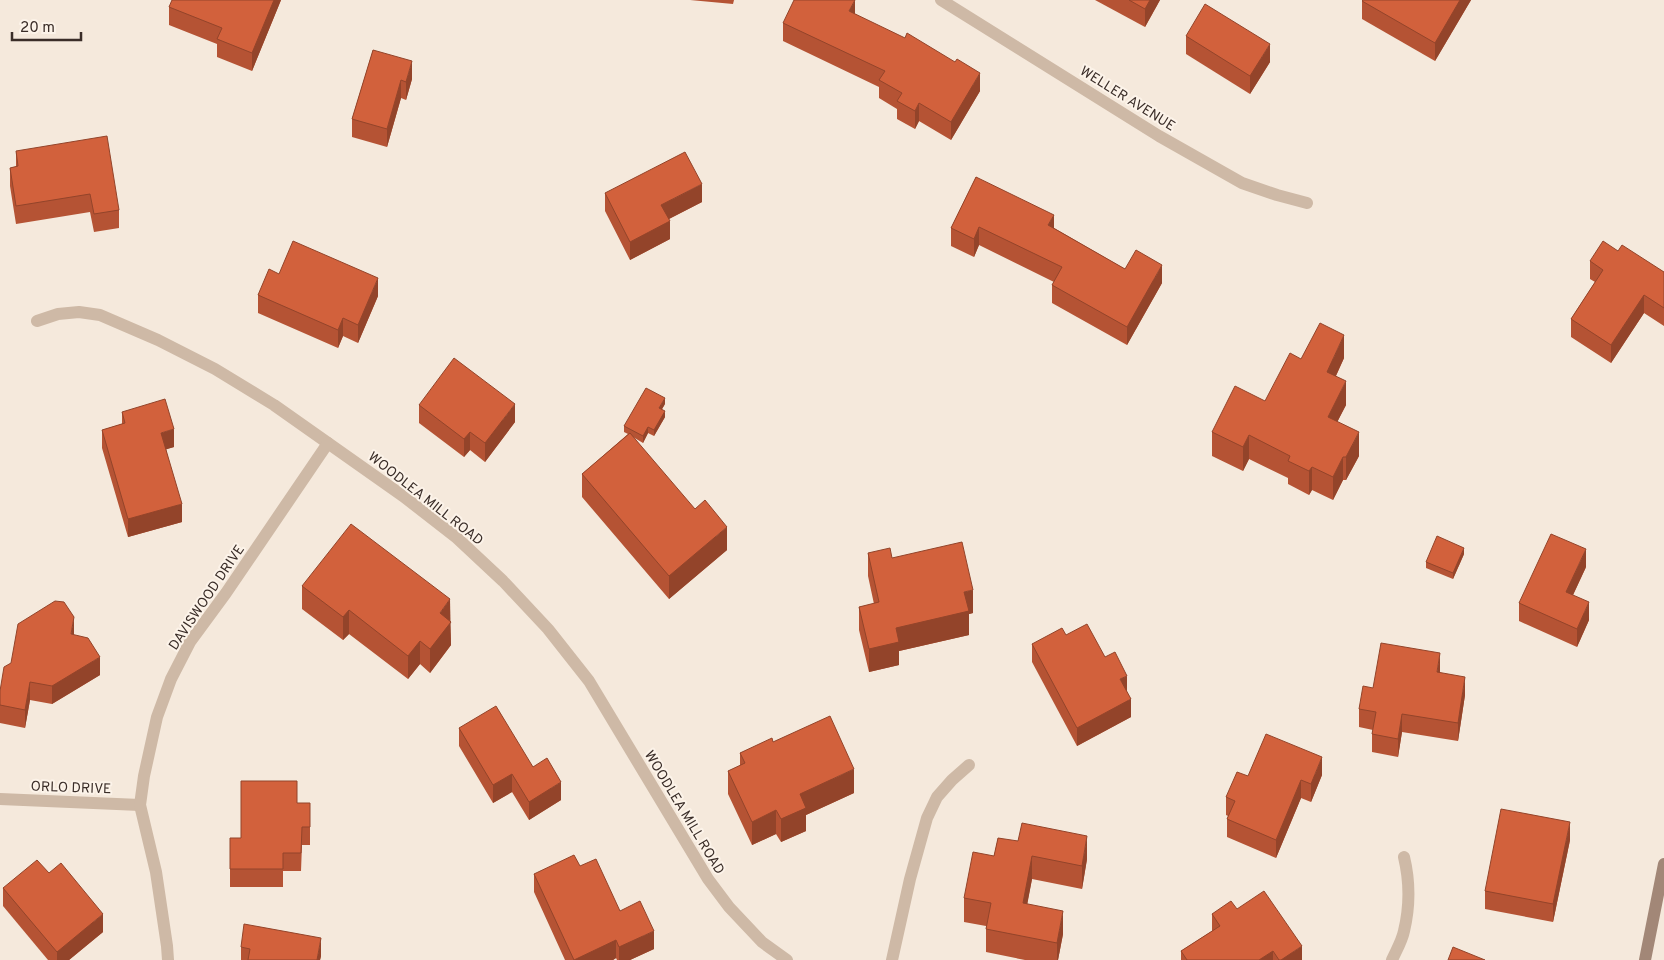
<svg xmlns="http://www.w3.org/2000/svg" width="1664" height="960" viewBox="0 0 1664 960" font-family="Overpass,sans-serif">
<rect width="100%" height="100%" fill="#f5e9dc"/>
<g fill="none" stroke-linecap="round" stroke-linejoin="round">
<!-- street -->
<g stroke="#ceb9a6" stroke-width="12">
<polyline points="941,0 1159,136 1242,183 1277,195 1307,203"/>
<polyline points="37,321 58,314 79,312 100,315 158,340 215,369 274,405 403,496 457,538 503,581 548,629 589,681 708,879 729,907 762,942 787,960"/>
<polyline points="0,799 140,805"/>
<polyline points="168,960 167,946 156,872 140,805 144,776 157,717 171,679 190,642 226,593 328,443"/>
<polyline points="892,960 910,879 927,818 937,797 952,780 969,765"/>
<path d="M1392,960C1396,951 1402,941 1404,931C1410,906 1410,882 1404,857"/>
</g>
<!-- secondary -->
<polyline stroke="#a28777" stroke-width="12" points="1645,960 1664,864"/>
</g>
<!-- wall -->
<g fill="#b55334">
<polygon points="281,0 252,71 217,57 217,44 169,25 169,7"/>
<polygon points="690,0 734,0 733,4"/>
<polygon points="1095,0 1160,0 1145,27"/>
<polygon points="1471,0 1435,61 1362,19 1362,1"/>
<polygon points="855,14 980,91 951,140 919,121 915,129 897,119 897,109 879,98 879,87 783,41 783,23"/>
<polygon points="1186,36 1270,62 1250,94 1186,54"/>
<polygon points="373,50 412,79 406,100 401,98 387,147 352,137 352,119"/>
<polygon points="16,151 119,210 119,228 94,232 90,212 16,224 10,186 10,168 16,167"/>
<polygon points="976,177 1054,228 1125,269 1162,283 1127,345 1052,303 1052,285 1054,282 979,245 974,257 951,246 951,228"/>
<polygon points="605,193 702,202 669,219 670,239 630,260 605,211"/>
<polygon points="1618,251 1664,272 1664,326 1644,313 1611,363 1571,337 1571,319 1595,282 1590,279 1590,261"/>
<polygon points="279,274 378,296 358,343 343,336 338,348 258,313 258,295"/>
<polygon points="1344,358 1336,376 1346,405 1337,422 1359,456 1346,480 1343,480 1333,500 1312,490 1309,495 1288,484 1288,478 1249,459 1243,471 1212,456 1212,432 1265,401 1301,359"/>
<polygon points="665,404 662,409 665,417 654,436 648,433 643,443 633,437 727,550 669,599 582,497 582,474 628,434 624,432 624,426"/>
<polygon points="419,405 515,422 485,462 470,450 464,457 419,423"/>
<polygon points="122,412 174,447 166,449 182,522 128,537 102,448 102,430 122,424"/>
<polygon points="868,553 892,558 973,613 969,614 969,635 899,651 899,665 869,672 859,630 859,607 874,604 868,576"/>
<polygon points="1464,554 1453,579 1426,568 1426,562"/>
<polygon points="1586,567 1573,595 1589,620 1577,647 1519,621 1519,603"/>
<polygon points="302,586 450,621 451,645 430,673 420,664 408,679 349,634 343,640 302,609"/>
<polygon points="74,635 100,675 52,704 30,700 25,728 0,723 0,691"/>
<polygon points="1066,635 1105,657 1127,692 1131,717 1077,746 1032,662 1032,644"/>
<polygon points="1440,671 1440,673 1465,695 1458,741 1402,732 1398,757 1372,752 1372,734 1373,730 1359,727 1359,709 1373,688"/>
<polygon points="459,728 533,767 561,800 529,820 512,792 493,803 459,746"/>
<polygon points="773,742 854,793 806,815 806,831 781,842 776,834 752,845 728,794 728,771 740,766 740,753"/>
<polygon points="1322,775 1311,802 1301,798 1276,858 1227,837 1227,819 1228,816 1226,815 1226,797 1248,776"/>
<polygon points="297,803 310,803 310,845 302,845 301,871 283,871 283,887 230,887 230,838 241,838"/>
<polygon points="998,838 1087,859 1082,889 1032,879 1027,904 1063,934 1058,960 1025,960 986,952 986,926 964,922 964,898 994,856"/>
<polygon points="1570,840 1553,922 1485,909 1485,891"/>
<polygon points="580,866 620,911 654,949 630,960 617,960 616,958 613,960 565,960 534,892 534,874"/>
<polygon points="49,873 103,932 69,960 48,960 3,906 3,888"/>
<polygon points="1237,909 1302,960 1181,960 1181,951 1212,931 1212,914"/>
<polygon points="241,947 321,956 320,960 241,960"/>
</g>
<!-- shaded-wall -->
<g fill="#93442a">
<polygon points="274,0 281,0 252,71 252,53"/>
<polygon points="855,0 855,17 849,11"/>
<polygon points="1150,0 1160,0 1145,27 1145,9"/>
<polygon points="1460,0 1471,0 1435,61 1435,43"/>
<polygon points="1270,44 1270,62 1250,94 1250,76"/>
<polygon points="412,61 412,79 406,100 406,82"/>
<polygon points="980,73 980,91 951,140 951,122"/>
<polygon points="401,80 401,98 387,147 387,129"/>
<polygon points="919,103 919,121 915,129 915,111"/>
<polygon points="702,184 702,202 661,223 661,205"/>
<polygon points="1054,215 1054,233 1048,225"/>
<polygon points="670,221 670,239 630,260 630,242"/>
<polygon points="979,227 979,245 974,257 974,239"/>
<polygon points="1162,265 1162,283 1127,345 1127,327"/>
<polygon points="378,278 378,296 358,343 358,325"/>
<polygon points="1644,295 1644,313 1611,363 1611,345"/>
<polygon points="343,318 343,336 338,348 338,330"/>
<polygon points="1344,335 1344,358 1327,395 1327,372"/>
<polygon points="1346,381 1346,405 1328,440 1328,417"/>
<polygon points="665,398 665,404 659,414 659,408"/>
<polygon points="515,404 515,422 485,462 485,443"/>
<polygon points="665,411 665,417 654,436 654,430"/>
<polygon points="648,427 648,433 643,443 643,436"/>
<polygon points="174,429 174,447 161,451 161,433"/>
<polygon points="470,432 470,450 464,457 464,439"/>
<polygon points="1359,432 1359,456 1346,480 1346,457"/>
<polygon points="1249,435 1249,459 1243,471 1243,447"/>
<polygon points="1343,457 1343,480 1333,500 1333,477"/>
<polygon points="1312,467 1312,490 1309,495 1309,471"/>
<polygon points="182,504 182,522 128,537 128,519"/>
<polygon points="727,527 727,550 669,599 669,576"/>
<polygon points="1464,548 1464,554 1453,579 1453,573"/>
<polygon points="1586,549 1586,567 1566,610 1566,592"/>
<polygon points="973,590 973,613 969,614 969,635 899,651 899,665 869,672 869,649 896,628 964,592"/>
<polygon points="450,599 451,645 430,673 430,649 440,613"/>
<polygon points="1589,602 1589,620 1577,647 1577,629"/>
<polygon points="349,610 349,634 343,640 343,617"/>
<polygon points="74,617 74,635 71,634"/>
<polygon points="420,641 420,664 408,679 408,656"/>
<polygon points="1440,653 1440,671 1437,690 1437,672"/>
<polygon points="100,657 100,675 52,704 52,686"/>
<polygon points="1127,676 1127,694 1120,679"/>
<polygon points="1465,677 1465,695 1458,741 1458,723"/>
<polygon points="30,682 30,700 25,728 25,710"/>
<polygon points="1131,699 1131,717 1077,746 1077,728"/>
<polygon points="1402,714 1402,732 1398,757 1398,739"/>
<polygon points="1322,757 1322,775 1311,802 1311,784"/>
<polygon points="854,769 854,793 806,815 806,831 781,842 781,819 800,794"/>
<polygon points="512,774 512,792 493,803 493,785"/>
<polygon points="1301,780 1301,798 1276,858 1276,840"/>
<polygon points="561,782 561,800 529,820 529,802"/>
<polygon points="776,810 776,834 752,845 752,822"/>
<polygon points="1570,822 1570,840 1553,922 1553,904"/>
<polygon points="1087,836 1087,859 1082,889 1082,866"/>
<polygon points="1032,856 1032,879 1023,927 1023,903"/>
<polygon points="1063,911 1063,934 1058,960 1057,960 1057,943"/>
<polygon points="103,914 103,932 69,960 57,960 57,952"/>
<polygon points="654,931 654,949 630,960 619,960 619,947"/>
<polygon points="321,938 321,956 320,960 317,960"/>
<polygon points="616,940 616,958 613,960 574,960"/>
<polygon points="1302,946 1302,960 1281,960"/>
<polygon points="1273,951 1273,960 1259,960"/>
</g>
<!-- building -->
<g fill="#d2613c" stroke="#93442a">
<polygon points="172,0 274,0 252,53 217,39 222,28 169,7"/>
<polygon points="794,0 855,0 849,11 905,38 907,33 955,62 957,59 980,73 951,122 919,103 915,111 897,101 902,93 879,80 885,71 783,23"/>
<polygon points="1129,0 1150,0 1145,9"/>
<polygon points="1363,0 1460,0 1435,43 1362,1"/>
<polygon points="1205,4 1270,44 1250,76 1186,36"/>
<polygon points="373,50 412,61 406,82 401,80 387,129 352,119"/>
<polygon points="107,136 119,210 94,214 90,194 16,206 10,168 18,166 16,151"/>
<polygon points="685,152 702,184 661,205 670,221 630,242 605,193"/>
<polygon points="976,177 1054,215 1048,225 1125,269 1136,250 1162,265 1127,327 1052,285 1062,267 979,227 974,239 951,228"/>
<polygon points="293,241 378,278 358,325 343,318 338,330 258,295 269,269 279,274"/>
<polygon points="1603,241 1618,251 1622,245 1664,272 1664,308 1644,295 1611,345 1571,319 1603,270 1590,261"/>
<polygon points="1320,323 1344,335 1327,372 1346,381 1328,417 1359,432 1346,457 1343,457 1333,477 1312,467 1309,471 1288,461 1290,456 1249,435 1243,447 1212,432 1235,386 1265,401 1290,353 1301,359"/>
<polygon points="454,358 515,404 485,443 470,432 464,439 419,405"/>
<polygon points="646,388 665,398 659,408 665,411 654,430 648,427 643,436 624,426"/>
<polygon points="165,399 174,429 161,433 182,504 128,519 102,430 125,423 122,412"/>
<polygon points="630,433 695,509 705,500 727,527 669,576 582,474"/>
<polygon points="351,524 450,599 440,613 451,622 430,649 420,641 408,656 349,610 343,617 302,586"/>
<polygon points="1551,534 1586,549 1566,592 1589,602 1577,629 1519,603"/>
<polygon points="1437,536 1464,548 1453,573 1426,562"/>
<polygon points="962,542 973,590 964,592 969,611 896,628 899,642 869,649 859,607 879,602 868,553 890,548 892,558"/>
<polygon points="55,601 64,602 74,617 71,634 88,638 100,657 52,686 30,682 25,710 0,705 0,691 4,667 11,663 18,624"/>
<polygon points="1087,624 1105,657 1115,652 1127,676 1120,679 1131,699 1077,728 1032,644 1062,628 1066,635"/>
<polygon points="1381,643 1440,653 1437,672 1465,677 1458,723 1402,714 1398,739 1372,734 1376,712 1359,709 1363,686 1373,688"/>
<polygon points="496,706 533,767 547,758 561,782 529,802 512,774 493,785 459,728"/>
<polygon points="830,716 854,769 800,794 806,808 781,819 776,810 752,822 728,771 745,763 740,753 772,738 773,742"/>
<polygon points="1266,734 1322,757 1311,784 1301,780 1276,840 1227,819 1235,801 1226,797 1237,772 1248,776"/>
<polygon points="241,781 297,781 297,803 310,803 310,827 302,827 301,853 283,853 283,869 230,869 230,838 241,838"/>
<polygon points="1501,809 1570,822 1553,904 1485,891"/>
<polygon points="1022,823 1087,836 1082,866 1032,856 1023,903 1063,911 1057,943 986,929 991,903 964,898 973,852 994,856 998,838 1018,841"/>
<polygon points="574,855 580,866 596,859 620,911 640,901 654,931 619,947 616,940 574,960 534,874"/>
<polygon points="37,860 49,873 61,863 103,914 57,952 3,888"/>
<polygon points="1264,891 1302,946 1281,960 1279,960 1273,951 1259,960 1187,960 1181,951 1220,926 1212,914 1231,901 1237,909"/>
<polygon points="244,924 321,938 317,960 248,960 250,949 241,947"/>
<polygon points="1453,947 1485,960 1448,960"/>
</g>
<g text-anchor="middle" stroke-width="4" stroke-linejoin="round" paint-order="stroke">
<!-- street labels -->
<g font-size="14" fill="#3a2d28" stroke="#fcf3e9">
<text transform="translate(1128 98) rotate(32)" y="5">WELLER AVENUE</text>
<text transform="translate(426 498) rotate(38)" y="5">WOODLEA MILL ROAD</text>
<text transform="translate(206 597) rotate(-56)" y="5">DAVISWOOD DRIVE</text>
<text transform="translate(71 787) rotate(2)" y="5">ORLO DRIVE</text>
<text transform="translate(685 812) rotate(59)" y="5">WOODLEA MILL ROAD</text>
</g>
</g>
<!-- scale -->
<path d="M12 32v8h69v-8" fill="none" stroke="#3a2d28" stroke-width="2.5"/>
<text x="20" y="32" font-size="15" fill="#3a2d28" stroke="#fcf3e9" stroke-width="4" paint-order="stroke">20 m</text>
</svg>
